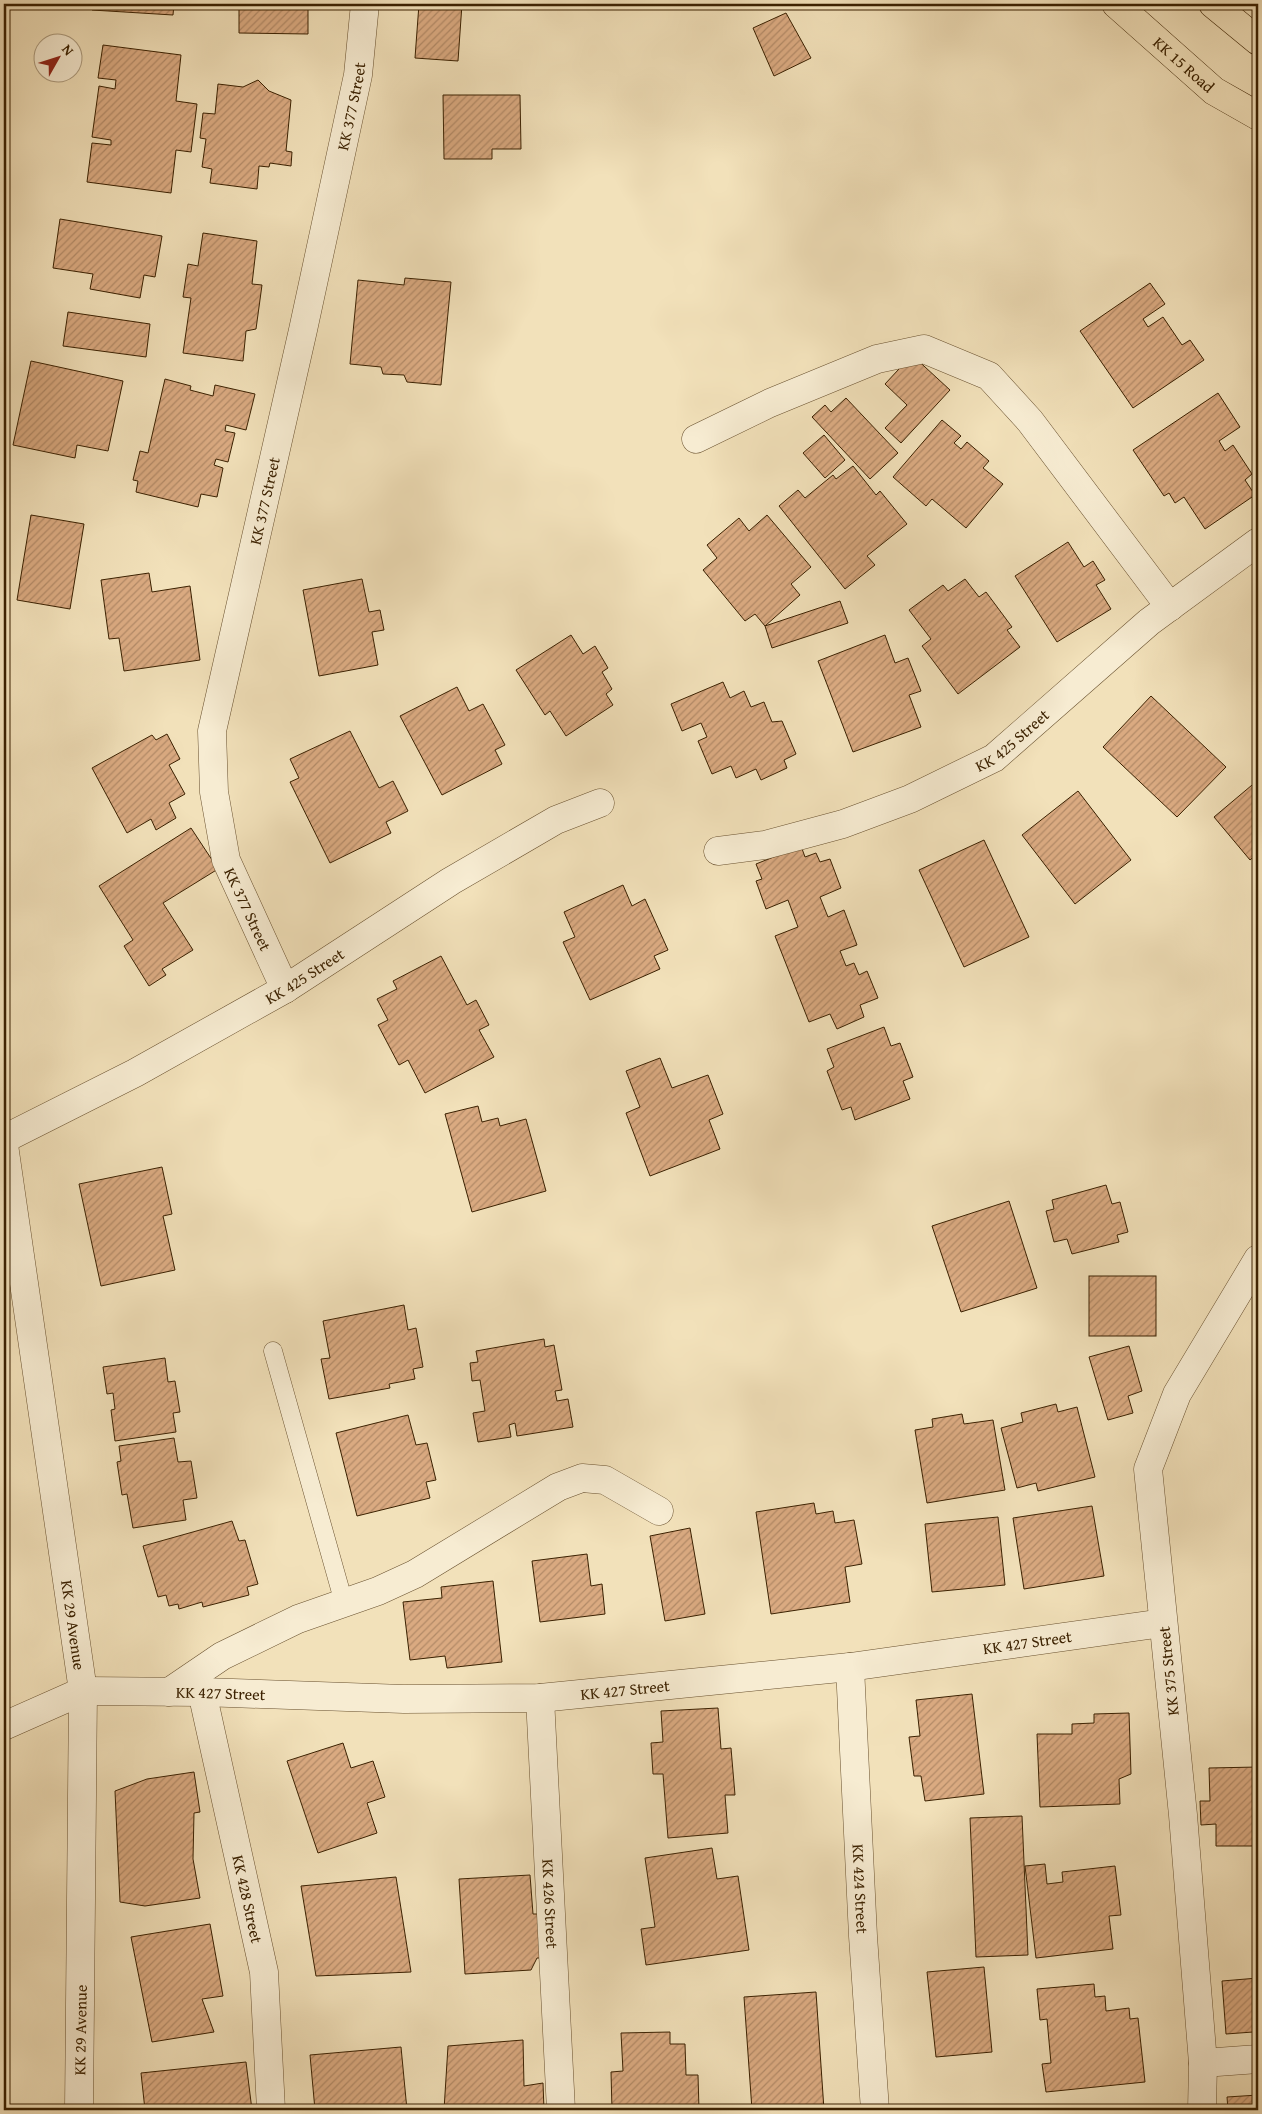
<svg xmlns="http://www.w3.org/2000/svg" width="1262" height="2114" viewBox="0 0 1262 2114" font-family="'Gentium Book Plus',serif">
<defs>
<pattern id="building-hatch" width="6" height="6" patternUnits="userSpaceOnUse" patternTransform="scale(1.25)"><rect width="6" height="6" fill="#daaa81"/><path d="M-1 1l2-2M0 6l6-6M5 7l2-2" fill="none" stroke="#b28a67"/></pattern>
</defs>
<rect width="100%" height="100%" fill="#f2e1ba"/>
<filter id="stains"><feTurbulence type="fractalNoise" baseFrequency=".004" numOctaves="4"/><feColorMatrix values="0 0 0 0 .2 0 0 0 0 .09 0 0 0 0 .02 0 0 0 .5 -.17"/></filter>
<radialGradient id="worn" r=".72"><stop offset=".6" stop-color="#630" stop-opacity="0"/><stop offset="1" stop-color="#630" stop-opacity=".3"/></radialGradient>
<!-- building -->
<g fill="url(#building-hatch)" stroke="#3b2101">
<polygon points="93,4 174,4 173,15 92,10"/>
<polygon points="239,4 319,4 319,6 308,6 308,34 239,33"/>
<polygon points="419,4 462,4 458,61 415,58"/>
<polygon points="786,13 811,58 774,76 753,28"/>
<polygon points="103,45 181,55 176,101 197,104 191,152 176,150 171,193 87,182 92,143 111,145 111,140 92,137 99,86 115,89 116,80 98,78"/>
<polygon points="258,80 269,91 291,100 286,151 292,152 291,166 270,163 269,167 259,166 257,189 210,183 212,169 202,167 206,139 200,138 203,113 215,114 218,84 243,87"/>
<polygon points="443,95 520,95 521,149 492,149 492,159 444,159"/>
<polygon points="60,219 162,236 155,277 144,275 140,298 90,289 93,274 53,268"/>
<polygon points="203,233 257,241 252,284 262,285 256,329 246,331 243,361 183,353 191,298 183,297 188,264 198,266"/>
<polygon points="405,278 451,282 441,385 407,382 404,375 383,374 381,367 350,364 358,280 404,285"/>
<polygon points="1150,283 1165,304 1143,319 1148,327 1163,317 1182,345 1190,340 1204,360 1133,408 1080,331"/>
<polygon points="68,312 150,324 146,357 63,346"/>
<polygon points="912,355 950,390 901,443 885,428 907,405 885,384"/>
<polygon points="31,361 123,381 108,451 77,445 75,458 13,445"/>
<polygon points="165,379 191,386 190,390 213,396 215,385 255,394 246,430 226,425 225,431 235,433 228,462 216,459 214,465 223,468 217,497 201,494 198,507 136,492 138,481 133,480 140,451 148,453"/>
<polygon points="1218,393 1240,427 1219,441 1225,451 1233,445 1252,474 1245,480 1255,495 1205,529 1184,497 1175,503 1169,493 1164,496 1133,450"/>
<polygon points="846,398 898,453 870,479 812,417 825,405 831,412"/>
<polygon points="942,420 961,436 954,443 961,449 967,442 989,461 983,468 1003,484 966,528 932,499 926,506 893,477"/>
<polygon points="824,435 845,460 825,478 803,453"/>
<polygon points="853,466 876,495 880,491 907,524 867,556 875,565 845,589 779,506 798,490 805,498 833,475 836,479"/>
<polygon points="31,515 84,524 70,609 17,600"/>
<polygon points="767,515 811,567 791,584 800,595 765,626 755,614 745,621 703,570 717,558 707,545 739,518 749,531"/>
<polygon points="1068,542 1084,567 1093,561 1105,580 1096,585 1111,609 1057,642 1015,576"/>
<polygon points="149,573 152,592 190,586 200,660 124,671 119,638 109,639 101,580"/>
<polygon points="362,579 369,612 380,610 384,630 372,632 378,665 319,676 303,590"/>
<polygon points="965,579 979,597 986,592 1012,627 1007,630 1020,647 958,694 922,646 931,639 909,610 943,585 948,591"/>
<polygon points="840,601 848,623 772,648 765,626"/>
<polygon points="571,635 583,654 595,646 608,668 602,672 612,689 606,694 613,705 566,736 550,711 545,715 516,670"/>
<polygon points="885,635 895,663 908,658 921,691 909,695 921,727 853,752 818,661"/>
<polygon points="723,682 730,698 744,691 751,707 764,702 772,722 782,721 796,754 784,760 787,768 761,780 756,769 736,778 731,766 712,774 698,741 707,737 701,723 682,731 671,704"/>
<polygon points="457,687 469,711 483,704 505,745 495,750 502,764 442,795 400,716"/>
<polygon points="1151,696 1226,767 1177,817 1103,747"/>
<polygon points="350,731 379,788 393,781 408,811 386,822 391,833 330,863 290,782 299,778 290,759"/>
<polygon points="167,734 180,759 169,765 185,794 169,803 176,818 156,830 151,819 127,833 92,768 152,735 156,740"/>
<polygon points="1258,780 1258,853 1250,860 1214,817"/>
<polygon points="1078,791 1131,860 1075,904 1022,835"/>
<polygon points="191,828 218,869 163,903 193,950 162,969 166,975 149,986 124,946 133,940 99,886"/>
<polygon points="984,840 1029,937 964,967 919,870"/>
<polygon points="801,846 805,857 816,853 820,862 830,859 841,888 820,897 828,917 844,910 857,945 840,951 846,966 854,963 859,975 867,971 878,998 860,1005 864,1017 837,1029 830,1014 809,1022 775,936 798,927 788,900 766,909 756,881 762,879 756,864"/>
<polygon points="623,885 632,906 645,899 668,950 654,956 660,969 590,1000 563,942 575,937 564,912"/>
<polygon points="441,956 467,1005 476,1000 489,1025 479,1030 494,1057 425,1093 408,1060 399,1065 378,1025 388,1020 377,999 397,989 393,981"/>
<polygon points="884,1027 891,1046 900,1043 913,1077 903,1081 910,1099 855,1120 851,1107 842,1110 827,1071 834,1067 827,1049"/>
<polygon points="660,1058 672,1088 708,1075 723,1114 709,1120 720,1149 650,1176 626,1113 640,1107 626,1071"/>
<polygon points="478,1106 482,1122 498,1118 500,1126 526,1119 546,1191 472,1212 445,1114"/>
<polygon points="162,1167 172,1214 163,1216 175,1270 101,1286 79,1184"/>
<polygon points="1106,1185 1112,1204 1120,1202 1128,1232 1117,1235 1119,1242 1072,1254 1067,1239 1054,1242 1046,1211 1054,1209 1052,1200"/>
<polygon points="1009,1201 1037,1288 961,1312 932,1226"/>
<rect x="1089" y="1276" width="67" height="60"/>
<polygon points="404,1305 408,1330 416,1328 423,1367 413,1369 415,1379 389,1384 390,1388 329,1399 321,1359 330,1358 323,1321"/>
<polygon points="544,1339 545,1347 554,1345 562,1390 555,1391 557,1401 568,1399 573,1427 517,1436 515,1423 509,1425 511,1437 478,1442 473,1413 485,1411 480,1380 472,1381 470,1363 478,1362 476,1351"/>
<polygon points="1129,1346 1142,1391 1128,1396 1133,1413 1108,1420 1089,1357"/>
<polygon points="165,1358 168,1382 175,1381 180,1412 173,1413 176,1432 115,1441 111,1410 115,1409 113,1393 107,1394 103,1367"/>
<polygon points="1056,1404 1058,1412 1077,1407 1095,1477 1038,1491 1036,1483 1017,1488 1001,1428 1023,1422 1021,1413"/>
<polygon points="962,1414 964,1424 993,1420 1005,1490 927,1503 915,1430 933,1427 932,1419"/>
<polygon points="408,1415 416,1445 427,1443 436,1480 426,1482 430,1498 357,1516 336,1433"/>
<polygon points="174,1438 178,1462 191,1461 197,1498 183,1500 186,1520 133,1528 127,1494 122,1495 117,1462 121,1461 119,1446"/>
<polygon points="814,1503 816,1514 833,1511 835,1523 854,1520 862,1564 845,1567 850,1602 771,1614 756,1512"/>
<polygon points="1092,1506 1104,1576 1024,1589 1013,1518"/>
<polygon points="998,1517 1005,1585 932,1592 925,1524"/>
<polygon points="232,1521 239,1541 245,1540 258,1584 247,1587 249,1595 203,1607 202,1602 179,1609 178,1604 169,1606 166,1595 158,1597 143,1546"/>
<polygon points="690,1528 705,1614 665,1621 650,1536"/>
<polygon points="587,1554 591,1586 602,1584 605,1614 540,1622 532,1561"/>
<polygon points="493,1581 502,1662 447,1668 445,1656 410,1660 403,1602 442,1598 441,1587"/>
<polygon points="972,1694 984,1794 925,1801 921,1776 914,1776 909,1737 920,1736 916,1700"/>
<polygon points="718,1708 721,1749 731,1748 735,1795 725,1795 728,1833 668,1838 663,1774 653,1774 651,1743 663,1742 661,1711"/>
<polygon points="1129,1713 1131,1774 1119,1779 1120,1804 1040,1807 1037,1734 1072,1734 1072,1724 1094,1723 1094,1714"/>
<polygon points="343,1743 351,1768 373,1761 385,1797 367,1803 377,1833 318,1853 287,1761"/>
<polygon points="1258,1767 1258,1846 1216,1846 1216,1824 1201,1825 1200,1801 1210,1801 1209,1768"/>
<polygon points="194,1772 200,1812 194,1813 193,1859 200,1898 145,1906 120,1902 115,1791 147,1779"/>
<polygon points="1022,1816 1028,1955 976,1957 970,1818"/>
<polygon points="712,1848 717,1879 738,1876 749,1950 646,1965 641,1929 655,1927 645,1858"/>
<polygon points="1045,1864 1047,1884 1063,1882 1062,1872 1115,1866 1121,1915 1109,1916 1113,1949 1036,1958 1025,1866"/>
<polygon points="530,1875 533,1914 542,1914 544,1958 537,1958 531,1970 465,1974 459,1879"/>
<polygon points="396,1877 411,1972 316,1976 301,1886"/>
<polygon points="1258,1901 1258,1945 1255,1902"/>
<polygon points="210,1924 223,1996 202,1999 214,2032 152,2042 131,1937"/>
<polygon points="984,1967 992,2052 936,2057 927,1972"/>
<polygon points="1258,1978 1258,2046 1254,2047 1253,2032 1226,2034 1222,1981"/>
<polygon points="1094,1984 1095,1997 1105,1996 1106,2011 1129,2008 1130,2019 1138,2018 1145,2082 1046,2092 1042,2064 1051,2063 1047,2019 1040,2020 1037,1989"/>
<polygon points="816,1992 824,2110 752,2110 744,1997"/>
<polygon points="670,2032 670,2044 685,2044 686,2075 698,2075 699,2110 612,2110 611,2072 623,2071 621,2033"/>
<polygon points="523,2040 524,2086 543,2083 544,2110 444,2110 448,2046"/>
<polygon points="401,2047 407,2110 315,2110 310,2055"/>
<polygon points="246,2062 252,2110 145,2110 141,2073"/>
<polygon points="1258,2095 1258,2110 1228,2110 1227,2097"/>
</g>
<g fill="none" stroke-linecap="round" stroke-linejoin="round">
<defs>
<polyline id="lane" points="273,1351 344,1603"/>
<g id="street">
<polyline points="696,439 770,403 877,359 924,349 989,376 1030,421 1170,607"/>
<path id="s1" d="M718,851L765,845L843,824L910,799L994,758L1149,622L1258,542"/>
<path id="s2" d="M285,989L226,860L214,792L212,731L303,330L358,75L365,4"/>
<path id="s3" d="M4,1139L135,1073L285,989L451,881L556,820L600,803"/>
<path id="s4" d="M4,1145L83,1691L79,2110"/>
<path id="s5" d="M850,1667L863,1936L875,2110"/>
<polyline points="169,1692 222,1656 298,1619 378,1591 415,1574 558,1487 582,1478 605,1480 659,1511"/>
<path id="s6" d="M202,1692L264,1972L271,2110"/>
<path id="s7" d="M540,1698L561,2110"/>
<path id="s8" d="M4,1726L83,1691L202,1692L404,1699L540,1698L850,1667L1163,1623"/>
<polyline points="1203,2063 1258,2059"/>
<polyline points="1202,2110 1203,2063 1183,1815 1148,1469 1177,1394 1258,1259"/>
</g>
<g id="highway">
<path id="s9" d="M1116,4L1214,91L1258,116"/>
<polyline points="1213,4 1258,41"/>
</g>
</defs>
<!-- lane casing -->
<use href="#lane" stroke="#69512f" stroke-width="19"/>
<!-- street casing -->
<use href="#street" stroke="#69512f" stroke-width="29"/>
<!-- highway casing -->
<use href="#highway" stroke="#3b2101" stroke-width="29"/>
<!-- lane -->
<use href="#lane" stroke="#f7ecd2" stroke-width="18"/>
<!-- street -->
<use href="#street" stroke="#f7ecd2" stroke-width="28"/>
<!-- highway -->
<use href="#highway" stroke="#f2e1ba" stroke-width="28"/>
</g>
<g text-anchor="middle" stroke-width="4" stroke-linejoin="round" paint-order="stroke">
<!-- street labels -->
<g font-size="16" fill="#3b2101" stroke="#f7ecd2">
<text dy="6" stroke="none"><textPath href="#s9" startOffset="91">KK 15 Road</textPath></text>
<text dy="6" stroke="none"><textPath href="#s2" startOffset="912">KK 377 Street</textPath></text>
<text dy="6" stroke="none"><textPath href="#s2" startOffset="508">KK 377 Street</textPath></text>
<text dy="6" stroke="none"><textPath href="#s1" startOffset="318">KK 425 Street</textPath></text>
<text transform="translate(248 909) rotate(65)" y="6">KK 377 Street</text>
<text dy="6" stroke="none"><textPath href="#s3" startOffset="342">KK 425 Street</textPath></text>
<text dy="6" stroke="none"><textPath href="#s4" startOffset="485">KK 29 Avenue</textPath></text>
<text dy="6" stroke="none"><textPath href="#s8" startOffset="1034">KK 427 Street</textPath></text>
<text transform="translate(1168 1671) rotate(-96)" y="6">KK 375 Street</text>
<text dy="6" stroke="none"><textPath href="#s8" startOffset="629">KK 427 Street</textPath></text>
<text dy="6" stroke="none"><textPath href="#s8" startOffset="224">KK 427 Street</textPath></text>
<text dy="6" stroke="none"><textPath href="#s5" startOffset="222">KK 424 Street</textPath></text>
<text dy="6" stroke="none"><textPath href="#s6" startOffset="212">KK 428 Street</textPath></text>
<text dy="6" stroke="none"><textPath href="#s7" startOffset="206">KK 426 Street</textPath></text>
<text transform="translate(80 2030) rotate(-89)" y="6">KK 29 Avenue</text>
</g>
</g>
<!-- margin -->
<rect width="1262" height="2114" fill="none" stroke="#f2e1ba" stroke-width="20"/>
<rect x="5" y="5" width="1252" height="2104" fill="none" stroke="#3b2101" stroke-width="2.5"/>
<rect x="10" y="10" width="1242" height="2094" fill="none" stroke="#3b2101"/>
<!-- north arrow -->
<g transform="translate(58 58) rotate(51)"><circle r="24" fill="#f7ecd2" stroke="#ac9b7e"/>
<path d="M0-4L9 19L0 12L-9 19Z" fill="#8f2418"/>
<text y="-8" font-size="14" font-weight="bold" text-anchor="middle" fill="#3b2101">N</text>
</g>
<rect width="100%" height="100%" filter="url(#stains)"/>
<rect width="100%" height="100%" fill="url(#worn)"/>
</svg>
